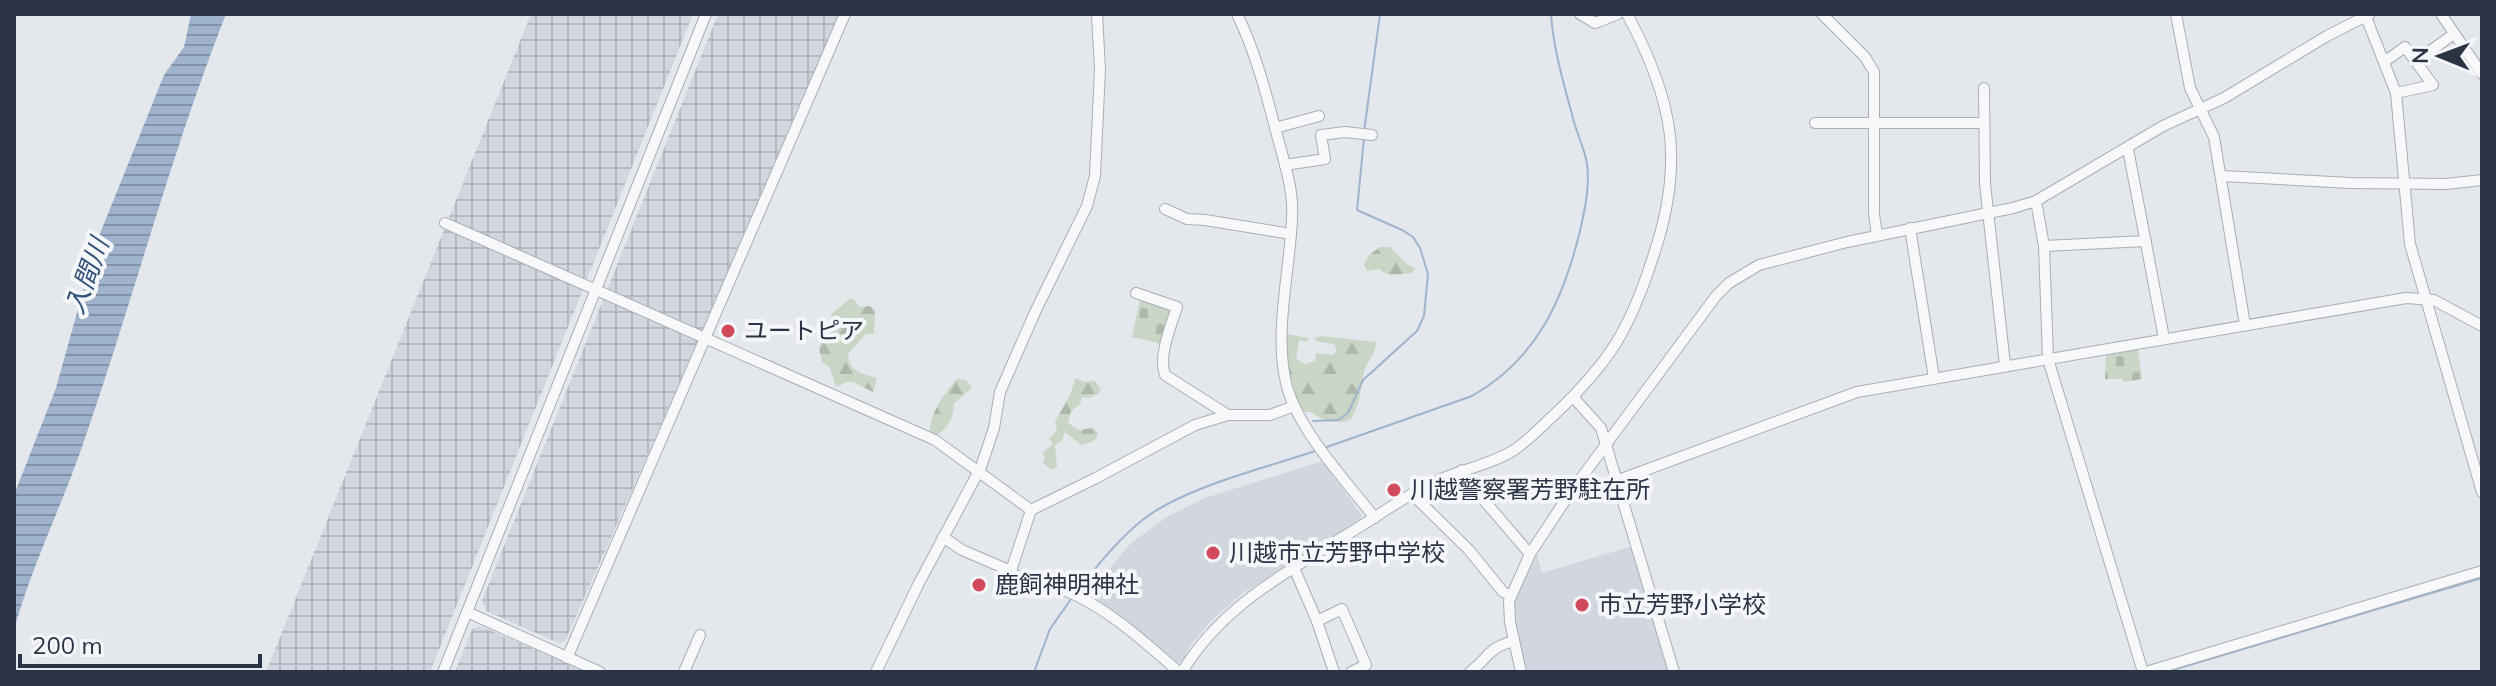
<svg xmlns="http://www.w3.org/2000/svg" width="2496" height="686" viewBox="0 0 2496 686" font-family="Mulish,'Noto Sans JP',sans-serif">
<defs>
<pattern id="industrial-grid" width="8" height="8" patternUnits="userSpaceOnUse" patternTransform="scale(2)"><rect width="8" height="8" fill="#d2d6de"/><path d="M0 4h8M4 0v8" fill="none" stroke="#b4b8c0"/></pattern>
<pattern id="forest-firs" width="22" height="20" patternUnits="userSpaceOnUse" patternTransform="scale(2)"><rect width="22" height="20" fill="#c9d6c5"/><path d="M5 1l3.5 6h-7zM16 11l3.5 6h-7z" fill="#adb8ab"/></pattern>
<pattern id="cemetery-stones" width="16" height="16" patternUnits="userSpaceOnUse" patternTransform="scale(2)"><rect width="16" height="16" fill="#c9d6c5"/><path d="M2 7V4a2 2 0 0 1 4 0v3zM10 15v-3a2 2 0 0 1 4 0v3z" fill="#adb8ab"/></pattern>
<pattern id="water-rules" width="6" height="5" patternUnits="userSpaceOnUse" patternTransform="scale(2)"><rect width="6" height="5" fill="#9fb4cc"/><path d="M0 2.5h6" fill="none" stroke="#8293a7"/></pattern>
</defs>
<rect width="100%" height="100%" fill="#e4e7ec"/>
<!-- built -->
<g fill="#d2d6de">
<polygon points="1322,461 1361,514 1361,519 1243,593 1212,620 1192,643 1182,662 1174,662 1085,597 1131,543 1167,517 1205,498"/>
<polygon points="1633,546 1670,672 1526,672 1513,618 1513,601 1537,555 1542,573"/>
</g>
<!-- industrial -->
<g fill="url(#industrial-grid)">
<polygon points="531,14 693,14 430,672 266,672"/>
<polygon points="718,14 839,14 664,418 565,641 559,643 486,611 482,601"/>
<polygon points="480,626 587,672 455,672 472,629"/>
</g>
<!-- forest -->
<g fill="url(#forest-firs)">
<path d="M1380,247H1390L1408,265L1415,268L1412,273C1398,273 1391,279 1379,269L1367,271L1364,265L1368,256Z"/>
<path d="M849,299H853L860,307L870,306L875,310L874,334H866L848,354C849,372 863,374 877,378L873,392L853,382H846L836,387L830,368L822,362L819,348L832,314Z"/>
<path d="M1286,334L1309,338L1307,342L1299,340L1296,359L1305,364L1315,361L1316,353L1332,355L1337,351L1334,344L1316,341L1315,338L1321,336L1376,342C1376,354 1366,361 1364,373C1360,390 1361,401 1351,419C1339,425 1322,422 1312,412H1305C1292,397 1285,352 1286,334Z"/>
<path d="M1075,378L1086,382L1094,380L1101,389L1099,393L1090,398L1082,397L1080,404L1071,411L1068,423L1079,430L1092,428L1097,431C1099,442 1090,442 1081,445L1065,432L1062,440L1055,445L1057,467L1051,470L1043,462L1045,458L1042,453L1053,444L1049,439L1057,430L1055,422L1071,393Z"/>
<path d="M957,379L966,380L972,388L954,403C953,421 948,428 934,437L930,435C928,416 945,392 957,379Z"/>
</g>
<!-- cemetery -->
<g fill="url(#cemetery-stones)">
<polygon points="1141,296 1174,308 1162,344 1132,337"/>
<polygon points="2138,349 2142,379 2124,382 2122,379 2105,379 2106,354"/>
</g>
<!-- water -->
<path fill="url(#water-rules)" d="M191,14H226C170,156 132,304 82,447C60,510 32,565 14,630V495L56,388L97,241L164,75L184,47Z"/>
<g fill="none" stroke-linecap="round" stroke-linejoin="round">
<!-- stream -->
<g stroke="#9fb4cc" stroke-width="2">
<polyline points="1364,132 1380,14"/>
<polyline points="1313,421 1338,420 1348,413 1363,380 1417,331 1424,316 1428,274 1420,248 1413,237 1402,230 1357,210 1364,138"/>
<path d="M1324,448L1472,396C1537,359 1563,300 1580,231C1585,209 1590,186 1587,164C1585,150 1578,136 1574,122C1565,88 1553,49 1551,14"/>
<path d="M1077,591C1098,565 1119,538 1145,518C1188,486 1266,468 1318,450"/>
<polyline points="1034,672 1050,629 1071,599"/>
<polyline points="2166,672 2482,578"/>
</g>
<defs>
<g id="minor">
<path d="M1237,14C1256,53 1266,93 1277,135C1284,162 1294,190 1292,218C1290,272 1273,334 1287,387C1300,432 1346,481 1375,518"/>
<polyline points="1580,14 1595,23 1618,14"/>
<polyline points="1822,14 1865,57 1874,72 1874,214 1877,235"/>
<polyline points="2176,14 2190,88 2214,137 2245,325"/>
<polyline points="2441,14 2482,74"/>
<polyline points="2366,17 2396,93 2410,244 2482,492"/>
<polyline points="2416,61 2454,34"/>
<polyline points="2384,62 2405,47 2433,85 2396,93"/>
<polyline points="1984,88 1985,184 2005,365"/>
<polyline points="1815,123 1983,123"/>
<polyline points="1275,128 1319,116"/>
<polyline points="2128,149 2164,338"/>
<polyline points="1285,165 1325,159 1321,135 1345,132 1372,135"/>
<polyline points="2222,176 2350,183 2446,184 2482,180"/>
<polyline points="2036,201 2044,246 2048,359 2143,672"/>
<polyline points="1165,209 1187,219 1205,220 1291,234"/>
<polyline points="445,223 935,440 1031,510"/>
<polyline points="1910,228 1934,378"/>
<polyline points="2044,246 2146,241"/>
<path d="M1136,293L1177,307C1171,326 1158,356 1165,375L1228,415"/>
<polyline points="1573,397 1601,428 1674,672"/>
<polyline points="1462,470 1464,477 1530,554"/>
<polyline points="1570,493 1578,495 1857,392 2406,298 2434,300 2482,326"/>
<polyline points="1412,494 1469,550 1503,592 1510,595"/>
<path d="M943,537L962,550L1011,571L1014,575C1030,580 1047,582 1062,589C1107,607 1143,641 1179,672"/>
<polyline points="1294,568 1317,621 1334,672"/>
<polyline points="1011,571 1031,510 1096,478 1195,425 1228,415 1270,415 1294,406"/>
<polyline points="467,612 600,672"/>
<polyline points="1317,621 1342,609 1366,665 1351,672"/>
<polyline points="567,658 845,14"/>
<polyline points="443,672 706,14"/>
<polyline points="684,672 700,635"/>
<polyline points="876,672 919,583 981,467 994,428 1000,392 1036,310 1087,206 1095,176 1100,69 1097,14"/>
<path d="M1182,672C1221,607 1285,573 1348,534C1375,518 1402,498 1430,484C1457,470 1489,466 1514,450C1529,440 1542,426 1555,414C1610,362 1630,329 1653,257C1685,163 1674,101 1627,14"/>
<path d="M1470,672C1490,657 1487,648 1514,641"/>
<polyline points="1521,672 1510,622 1509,601 1530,554 1570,493 1716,296 1729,283 1759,265 1847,242 2013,208 2036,201 2163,126 2224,98 2327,36 2370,14"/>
<polyline points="2146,672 2482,571"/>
</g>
</defs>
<!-- minor casing -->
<use href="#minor" stroke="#a9aeb7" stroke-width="12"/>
<!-- minor -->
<use href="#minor" stroke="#f7f8fa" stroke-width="10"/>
</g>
<!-- markers -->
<g fill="#d1495b" stroke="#f4f6f9" stroke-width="3">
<circle cx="728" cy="331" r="8"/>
<circle cx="1394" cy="490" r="8"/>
<circle cx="1213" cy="553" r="8"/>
<circle cx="979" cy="585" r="8"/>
<circle cx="1582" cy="605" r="8"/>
</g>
<g text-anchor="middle" stroke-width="8" stroke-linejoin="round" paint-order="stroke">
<!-- poi labels -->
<g font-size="24" fill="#2b3445" stroke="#f4f6f9" text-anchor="start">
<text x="744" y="339">ユートピア</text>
<text x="1410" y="498">川越警察署芳野駐在所</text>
<text x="1229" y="561">川越市立芳野中学校</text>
<text x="995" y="593">鹿飼神明神社</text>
<text x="1598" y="613">市立芳野小学校</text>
</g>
<!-- water labels -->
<g font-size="26" font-style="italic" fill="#34527a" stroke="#f4f6f9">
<text transform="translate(87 276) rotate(-70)" y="9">入間川</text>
</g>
</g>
<!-- border -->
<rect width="2496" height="686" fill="none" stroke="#2b3445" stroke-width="32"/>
<!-- north arrow -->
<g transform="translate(2440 56) rotate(271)" stroke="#f4f6f9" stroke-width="6" paint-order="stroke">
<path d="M0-6L14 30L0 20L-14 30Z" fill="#2b3445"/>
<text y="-12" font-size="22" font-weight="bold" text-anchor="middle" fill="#2b3445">N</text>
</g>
<!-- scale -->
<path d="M20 654v12h240v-12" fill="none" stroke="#2b3445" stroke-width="4"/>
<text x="32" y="654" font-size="24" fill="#2b3445" stroke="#f4f6f9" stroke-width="6" paint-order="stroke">200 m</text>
</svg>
